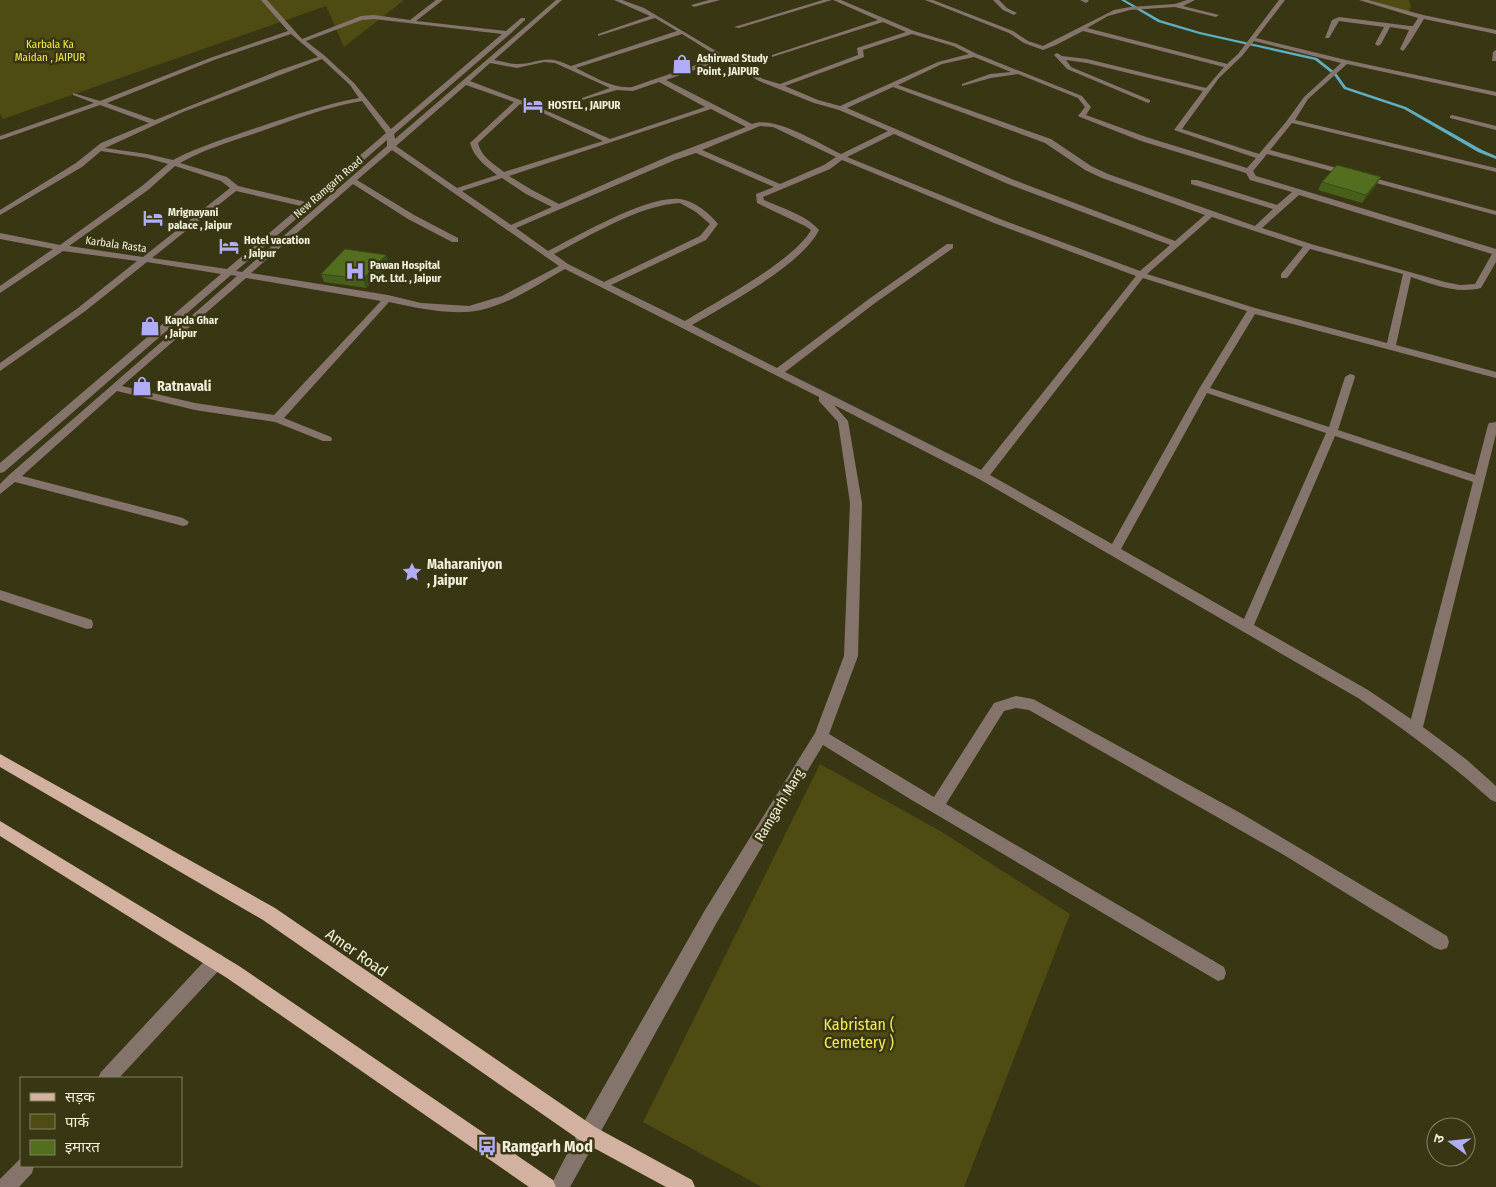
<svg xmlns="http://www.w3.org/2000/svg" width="1496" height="1187" viewBox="0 0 1496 1187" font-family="'Fira Sans Condensed','Noto Sans Devanagari',sans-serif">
<rect width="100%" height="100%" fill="#393713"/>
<!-- green -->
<g fill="#4f4c13">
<polygon points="0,0 404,0 344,47 326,6 3,119 0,114"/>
<polygon points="1366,0 1409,0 1411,7 1408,13"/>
<polygon points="820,764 942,832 1070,914 964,1187 762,1187 643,1122"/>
</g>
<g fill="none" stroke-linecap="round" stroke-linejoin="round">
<!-- stream -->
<polygon fill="#60aec2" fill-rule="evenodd" points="1121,0 1125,0 1160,20 1200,32 1317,58 1336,73 1346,87 1406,107 1482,150 1496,156 1496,159 1478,152 1404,109 1344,89 1334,75 1315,60 1199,34 1158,22"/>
<!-- minor -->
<g fill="#85746c" fill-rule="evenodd">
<path d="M261,0H267L302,39L361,16L374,15L410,20L436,0H443L416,21L506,31L521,18H525V20L510,34L394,134L395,139L556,0H562L494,60C501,61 510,64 517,64C542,63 544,53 571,66L677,31L655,18L598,36V34L650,16L614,0H622L644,8L763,79L780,84L858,55L857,48L906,32L883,22L772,57V55L878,20L833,0H841L914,31L957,44L977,54L1082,96L1091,107L1086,115L1146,137L1247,168L1256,158L1174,130L1203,91L1087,63L1066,60L1071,67L1150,100V102L1148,103L1067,69L1054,55L1057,53L1062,56L1087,59L1206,88L1224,67L1083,31L1056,45L1043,50L1024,43L1009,33L925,0H933L1013,31L1028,41L1043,46L1114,10L1130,7L1175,4L1187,0H1195L1183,6L1219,15L1216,17L1175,7L1130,10L1108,16L1087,28L1227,64L1238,54L1279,0H1285L1256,38L1346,60L1496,92V96L1347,64L1308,99L1295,120L1496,168V172L1292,123L1270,150L1496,211V215L1267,154L1253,171L1256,176L1496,249V262L1481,288C1457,294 1434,285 1411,277L1396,345L1496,372V378L1255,314L1210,388L1329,427L1345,377L1350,374L1354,375L1355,377L1338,430L1475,475L1488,425L1489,423L1496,422V434L1423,727L1467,760L1496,786V802L1491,800C1449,762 1405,730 1358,698L979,479L834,405L848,421L862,503L858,656L829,734L934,797L994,703L1016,696L1033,699L1244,815L1447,936L1449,942L1447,948L1441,950L1435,948L1284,855L1029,710L1016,708L1004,711L946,804L1224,967L1226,973L1224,979L1218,981L910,799L823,745L717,922L570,1187H550L581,1127L705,910L815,733L844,656L850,503L838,422L819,401V397L565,269C538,284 512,303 481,310C451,316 418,308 389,302L284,418L331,437L332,439L331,441H323L275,422L195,410L117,391L22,476L183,518L189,522L187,525L183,526L15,482L0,494V484L9,475L237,276L231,275L4,472L0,473V463L221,274L147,262L84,312L0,371V363L78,308L137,261L63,251L0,293V286L53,249L0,239V233L60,245L142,186L168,164L147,158L101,151L82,167L0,215V210L76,163L101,143L149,123L100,105L0,140V136L94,103L73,95V93L100,101L210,58L288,31ZM374,19L502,34L391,129L354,83L325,56L306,41L362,20ZM291,34L318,57L280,70L155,120L107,103L214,60ZM682,34L719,57L632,87C612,89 593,76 576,68ZM912,34L953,46L969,54L938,62L840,106L818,100L785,86L864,57L863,50ZM1254,41L1341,63L1304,97L1286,122L1259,154L1182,129L1219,78L1242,56ZM974,57L1011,72L990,74L962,84V86L991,78L1018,74L1078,98L1085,107L1078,116L1080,117L1141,141L1246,173L1250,180L1292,192L1277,205L1197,180H1191V184L1273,209L1255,226L1108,174L1091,166L1051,139L898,85L942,64ZM322,59L350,85L359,98C325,104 292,116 259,127C230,137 200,146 173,160L147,154L105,148L183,112ZM723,60L759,81L814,103L839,110L888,131L841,154C819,144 775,115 752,124L666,80ZM544,62L555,63L610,88L582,98V100L617,90L633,91L659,82L705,107L610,139L536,106L470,81L490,63L517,68ZM466,85L514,102L470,143C474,158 486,166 497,175L457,188L396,146ZM893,87L1045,143L1085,170L1102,178L1205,215L1175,241L1014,180L847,108ZM362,101L386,133L306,202L238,186L227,177L180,163C205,149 232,141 259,132C293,120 326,107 362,101ZM520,104L532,108L603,141L504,172C494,164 481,157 478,143ZM711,109L746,127L669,156L559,204L532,190L509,176ZM760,126L773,127L836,157L824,165L780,184L702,150ZM894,134L1008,184L1170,245L1140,271L1000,219L847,157ZM387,140V146L242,272L236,271ZM392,150L559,266L502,296L469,306L421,303L388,295L251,273L353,184L408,219L452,242H458V238L414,215L357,180ZM696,153L774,187L756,194L757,203L805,226L811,230C795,260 715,303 685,321L611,285L706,240L718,224C709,213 695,201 680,199C648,195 579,235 548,251L516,228L675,160ZM842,160L994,223L1136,276L981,470L785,372L875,303L953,248V244H947L869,299L777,368L692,325C727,304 801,266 819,230C806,215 782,208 764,200L763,197L830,169ZM175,166L221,181L230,188L143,257L69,246L148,190ZM502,178L526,194L552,207L511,225L462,191ZM236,191L301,206L227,269L152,258ZM1299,195L1492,254L1475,284L1460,285L1445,282L1311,244L1262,228ZM680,203L696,212L710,224L700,236L604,282L568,264L554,254C590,236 639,205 680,203ZM1212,217L1303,247L1281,274V278H1287L1310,249L1403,274L1387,343L1255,308L1147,274ZM246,278L381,301L274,415L195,403L122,386ZM1143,278L1247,311L1199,389L1112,544L990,475ZM1207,393L1326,433L1244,619L1121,549ZM1335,436L1473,482L1411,719L1368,690L1254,625Z"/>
<polygon points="709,0 720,0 694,7 691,5"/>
<polygon points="823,0 832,0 739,28 734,27"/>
<polygon points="993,0 999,0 1007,8 1017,13 1014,15 1003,10"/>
<polygon points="1080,0 1088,0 1089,1 1086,3"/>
<path d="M1359,0H1368L1423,15L1496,30V34L1424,19C1420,25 1407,48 1403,51L1400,49L1409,30L1390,27L1381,44L1378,46L1375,44L1384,27L1339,21L1329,38H1325L1332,20L1339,17L1410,26H1413L1418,18Z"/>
<polygon points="1496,50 1496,61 1492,61 1493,52"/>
<polygon points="1452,115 1496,126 1496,130 1450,118 1450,116"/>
<polygon points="0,590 92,620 93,624 92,628 87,629 0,600"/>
<polygon points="216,953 222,955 224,961 222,967 119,1078 98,1078 101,1072 210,955"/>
<polygon points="21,1158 21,1166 34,1166 32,1173 19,1187 0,1187 0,1179"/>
</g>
<!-- major -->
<g fill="#d3b1a1" fill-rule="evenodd">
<polygon points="0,754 275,908 595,1127 692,1180 695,1187 666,1187 581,1141 263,920 0,767"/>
<polygon points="0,821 239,966 553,1180 556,1187 529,1187 227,978 0,836"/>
</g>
</g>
<!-- wall -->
<g fill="#475f1a">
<polygon points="1381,177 1376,185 1362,203 1318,190 1322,182"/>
<polygon points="386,255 389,264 366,288 324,282 321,274"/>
</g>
<!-- shaded-wall -->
<g fill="#3a4d15">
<polygon points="1381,177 1376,185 1362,203 1366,195"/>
<polygon points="386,255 389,264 366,288 363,279"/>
</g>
<!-- building -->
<g fill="#536e1e" stroke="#3a4d15">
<polygon points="1337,165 1381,177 1366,195 1322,182"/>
<polygon points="345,249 386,255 363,279 321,274"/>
</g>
<!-- icons -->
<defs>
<symbol id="shop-bare" viewBox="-9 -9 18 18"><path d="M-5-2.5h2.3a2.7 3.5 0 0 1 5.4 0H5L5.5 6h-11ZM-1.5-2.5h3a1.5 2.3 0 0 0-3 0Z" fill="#b1adfa" stroke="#393713" stroke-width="2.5" paint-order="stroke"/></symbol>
<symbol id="hotel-bare" viewBox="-9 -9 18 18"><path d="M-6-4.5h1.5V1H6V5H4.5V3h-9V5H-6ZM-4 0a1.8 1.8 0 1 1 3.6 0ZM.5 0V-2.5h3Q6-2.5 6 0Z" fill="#b1adfa" stroke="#393713" stroke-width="2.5" paint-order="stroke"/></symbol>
<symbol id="hospital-bare" viewBox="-9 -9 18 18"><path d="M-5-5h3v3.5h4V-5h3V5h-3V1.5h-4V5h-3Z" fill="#b1adfa" stroke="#393713" stroke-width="2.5" paint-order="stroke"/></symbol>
<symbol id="sight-bare" viewBox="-9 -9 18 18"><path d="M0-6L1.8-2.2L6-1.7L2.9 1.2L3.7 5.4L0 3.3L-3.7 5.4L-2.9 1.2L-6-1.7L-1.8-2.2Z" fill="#b1adfa" stroke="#393713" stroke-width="2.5" paint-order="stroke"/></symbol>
<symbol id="bus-bare" viewBox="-9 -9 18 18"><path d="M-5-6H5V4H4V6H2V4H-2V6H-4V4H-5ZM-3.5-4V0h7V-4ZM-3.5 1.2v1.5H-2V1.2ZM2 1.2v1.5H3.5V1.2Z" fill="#b1adfa" stroke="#393713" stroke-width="2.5" paint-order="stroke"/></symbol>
</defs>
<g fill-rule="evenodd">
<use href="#shop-bare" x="668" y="50" width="28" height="28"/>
<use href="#hotel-bare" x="519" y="91" width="28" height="28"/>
<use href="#hotel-bare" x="139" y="204" width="28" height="28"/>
<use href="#hotel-bare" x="215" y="232" width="28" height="28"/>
<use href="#hospital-bare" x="341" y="257" width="28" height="28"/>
<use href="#shop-bare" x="136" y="312" width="28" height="28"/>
<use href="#shop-bare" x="128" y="372" width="28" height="28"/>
<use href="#sight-bare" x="398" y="558" width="28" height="28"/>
<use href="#bus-bare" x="473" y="1132" width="28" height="28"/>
</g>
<g text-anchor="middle" stroke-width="5" stroke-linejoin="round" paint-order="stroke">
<!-- far-park labels -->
<g font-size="11" fill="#f3ea52" stroke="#393713">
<text x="50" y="48">Karbala Ka<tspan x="50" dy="13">Maidan , JAIPUR</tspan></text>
</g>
<!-- far-poi labels -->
<g font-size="11" font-weight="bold" fill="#f0efdb" stroke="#393713" text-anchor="start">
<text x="697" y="62">Ashirwad Study<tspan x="697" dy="13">Point , JAIPUR</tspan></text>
<text x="548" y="109">HOSTEL , JAIPUR</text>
<text x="168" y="216">Mrignayani<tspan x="168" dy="13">palace , Jaipur</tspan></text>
<text x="244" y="244">Hotel vacation<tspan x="244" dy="13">, Jaipur</tspan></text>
<text x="370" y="269">Pawan Hospital<tspan x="370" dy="13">Pvt. Ltd. , Jaipur</tspan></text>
<text x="165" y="324">Kapda Ghar<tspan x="165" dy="13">, Jaipur</tspan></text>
</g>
<!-- far-street labels -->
<g font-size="11" fill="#f0efdb" stroke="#393713">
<text transform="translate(328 187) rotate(-41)" y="4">New Ramgarh Road</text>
<text transform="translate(116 244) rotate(8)" y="4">Karbala Rasta</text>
</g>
<!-- poi labels -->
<g font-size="14" font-weight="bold" fill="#f0efdb" stroke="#393713" text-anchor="start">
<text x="157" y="391">Ratnavali</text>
<text x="427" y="569">Maharaniyon<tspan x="427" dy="16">, Jaipur</tspan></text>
</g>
<!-- street labels -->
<g font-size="14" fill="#f0efdb" stroke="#393713">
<text transform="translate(779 805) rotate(-59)" y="5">Ramgarh Marg</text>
</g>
<!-- near-street labels -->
<g font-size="16" fill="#f0efdb" stroke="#393713">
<text transform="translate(357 952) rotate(35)" y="6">Amer Road</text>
</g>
<!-- near-park labels -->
<g font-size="16" fill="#f3ea52" stroke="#393713">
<text x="859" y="1030">Kabristan (<tspan x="859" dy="18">Cemetery )</tspan></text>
</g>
<!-- near-poi labels -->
<g font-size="16" font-weight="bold" fill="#f0efdb" stroke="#393713" text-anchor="start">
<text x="502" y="1152">Ramgarh Mod</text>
</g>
</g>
<!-- legend -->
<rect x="20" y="1077" width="162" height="90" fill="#393713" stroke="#828163"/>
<rect x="30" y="1093" width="25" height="8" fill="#d3b1a1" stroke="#828163"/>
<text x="65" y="1102" font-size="15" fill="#f0efdb">सड़क</text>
<rect x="30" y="1114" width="25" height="15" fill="#4f4c13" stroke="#828163"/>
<text x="65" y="1127" font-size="15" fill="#f0efdb">पार्क</text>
<rect x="30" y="1140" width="25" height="15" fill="#536e1e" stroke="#828163"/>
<text x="65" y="1152" font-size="15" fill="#f0efdb">इमारत</text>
<!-- north arrow -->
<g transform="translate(1451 1142) rotate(285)"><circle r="24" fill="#393713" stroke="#828163"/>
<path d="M0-4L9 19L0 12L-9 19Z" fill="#b1adfa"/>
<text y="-8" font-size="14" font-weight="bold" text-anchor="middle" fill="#f0efdb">उ</text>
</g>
</svg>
